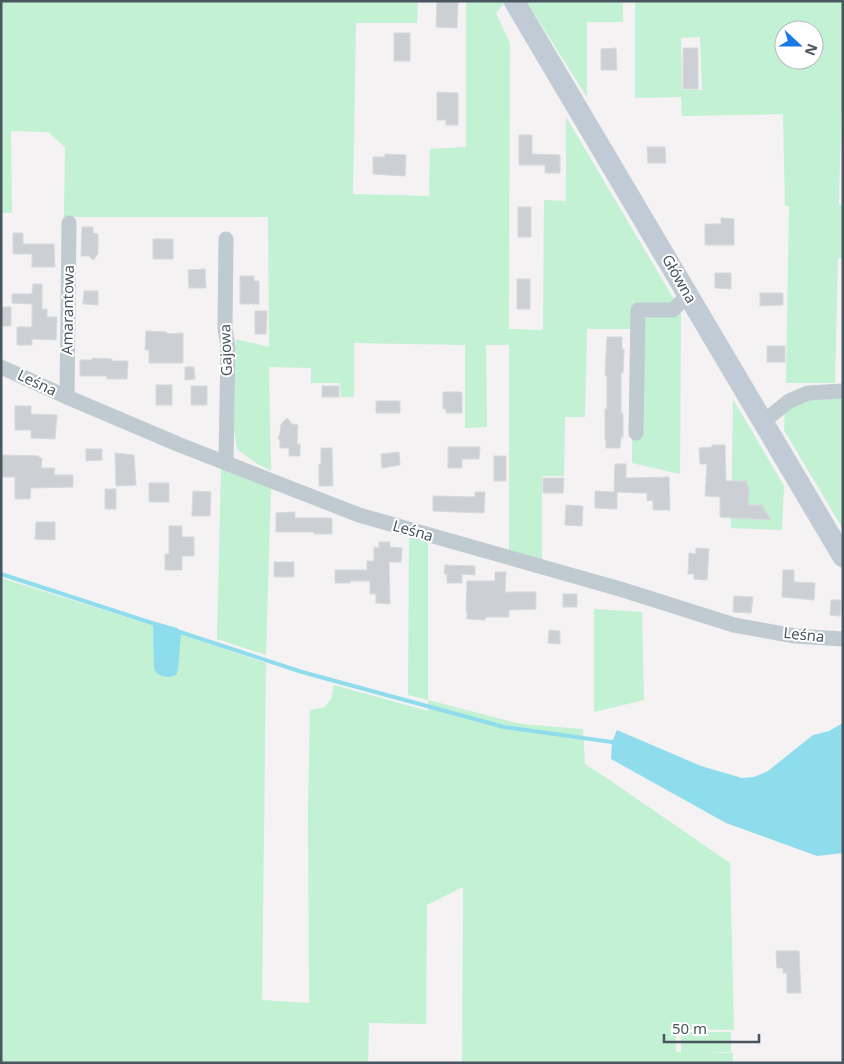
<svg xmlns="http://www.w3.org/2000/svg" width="844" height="1064" viewBox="0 0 844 1064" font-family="'Noto Sans',sans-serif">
<rect width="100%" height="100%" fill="#f4f2f2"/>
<!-- green -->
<g fill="#c2f1d3" fill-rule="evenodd">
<polygon points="1,1 418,1 417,23 356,23 353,194 429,196 430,149 466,147 466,1 504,1 505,2 496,13 510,43 509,329 543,330 544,200 566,201 566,117 675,301 665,304 633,306 633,329 587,329 585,417 565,417 564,476 542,476 542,561 509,550 509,345 486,345 487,427 465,428 465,345 354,343 354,397 341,397 340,383 311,383 311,368 269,367 271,471 256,463 237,449 234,429 236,339 269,347 268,217 64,217 65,147 48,132 11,131 12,213 1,213"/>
<polygon points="526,1 623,1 623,22 587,22 587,97"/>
<path d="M635,1H843V111L841,112L839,205H843V258H838L835,383H786L789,206H785L783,114L682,116L681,97L635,98ZM784,30H814V60H784ZM700,37L702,90H682L681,38Z"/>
<polygon points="681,312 680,474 632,463 632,436 644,320 648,317"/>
<polygon points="843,398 843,529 784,430 785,407 811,400"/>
<polygon points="733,399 784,486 782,530 731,528"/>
<polygon points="221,468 271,487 266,655 217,639"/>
<polygon points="409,536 428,542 428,700 521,724 583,729 585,764 608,779 730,863 734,1030 676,1029 676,1052 681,1052 681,1032 731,1032 731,1052 704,1052 733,1053 733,1063 462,1063 463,887 427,905 426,1024 369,1023 368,1063 1,1063 1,578 180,634 266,663 262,1000 309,1003 308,809 310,710 325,707 331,699 334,685 428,711 428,700 408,695"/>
<polygon points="594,609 642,612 644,700 594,712"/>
</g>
<!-- water -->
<g fill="#8fdced">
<path d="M156,622L177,628L181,632L178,670L176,675C167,679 156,677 154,667L153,624Z"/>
<polygon points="843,723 843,853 817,856 726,823 611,759 612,742 617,730 701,766 742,778 754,777 768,771 813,735 829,731"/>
</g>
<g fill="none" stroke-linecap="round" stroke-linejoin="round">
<!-- stream -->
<g stroke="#8fdced" stroke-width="4">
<polyline points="1,574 158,625"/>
<polyline points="177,631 302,672 504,727 612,742"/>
</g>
</g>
<!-- building -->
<g fill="#cccfd4" stroke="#d6d9dd">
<polygon points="437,1 458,2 457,28 436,27"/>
<rect x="394" y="33" width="16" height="28"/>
<polygon points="616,48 617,70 601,70 601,49"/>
<rect x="683" y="48" width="15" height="41"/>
<polygon points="437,92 458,93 458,125 446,125 446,120 437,120"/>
<polygon points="519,135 532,135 532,154 560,155 560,173 545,173 545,165 519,165"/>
<polygon points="647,147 665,147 666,163 648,163"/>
<polygon points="385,154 406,155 405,176 373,174 373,157 385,157"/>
<rect x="518" y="207" width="13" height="30"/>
<polygon points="721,218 734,219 734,245 705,245 705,224 721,224"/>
<polygon points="82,227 93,227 93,233 98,234 98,254 93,260 89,256 81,256"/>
<polygon points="13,233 23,233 23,244 54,244 55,267 32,267 32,254 13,254"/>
<rect x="153" y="239" width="20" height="20"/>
<polygon points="205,269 206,288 189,288 188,270"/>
<polygon points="715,273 731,273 731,289 715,288"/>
<polygon points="240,276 254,276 254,281 259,281 259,304 240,304"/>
<rect x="517" y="279" width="13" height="30"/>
<polygon points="33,284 42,284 42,309 47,309 47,317 57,317 56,340 32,339 32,345 17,345 17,327 32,327 32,304 12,303 12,294 32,294"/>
<polygon points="84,291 98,291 98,305 83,304"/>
<polygon points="760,293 783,293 783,305 760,306"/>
<rect x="1" y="307" width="10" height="19"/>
<polygon points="255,311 267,311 266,334 255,334"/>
<polygon points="146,331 167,332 167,334 183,333 183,363 149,363 149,350 145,350"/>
<polygon points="607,337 622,337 622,349 624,349 623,373 621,373 621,413 623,413 623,437 621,437 620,448 606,448 606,440 605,440 605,409 607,409 607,376 605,376 606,355"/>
<rect x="767" y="346" width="18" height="16"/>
<polygon points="92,358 112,359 112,361 128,361 127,379 107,379 107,376 80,376 80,360 92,360"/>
<polygon points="185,367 194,367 195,379 185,380"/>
<rect x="156" y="385" width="16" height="20"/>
<rect x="191" y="386" width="16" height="19"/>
<rect x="322" y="386" width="17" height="11"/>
<polygon points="443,392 462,392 462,413 446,413 446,409 443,409"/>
<rect x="376" y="401" width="24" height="12"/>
<polygon points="15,406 31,406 31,414 57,415 55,439 31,438 31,430 15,430"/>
<polygon points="287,418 292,424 298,425 297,444 300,444 300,456 289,456 289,448 280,448 280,441 278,438 280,434 281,424"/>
<polygon points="712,445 725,445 726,481 746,481 749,488 748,505 762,505 771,520 720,517 720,497 705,496 707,464 700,464 699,448 712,447"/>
<polygon points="448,447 480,447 479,459 462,459 462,468 448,468"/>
<polygon points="321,448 332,448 333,486 319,486 319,464 321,465"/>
<polygon points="86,449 102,449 102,460 86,461"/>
<polygon points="399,452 400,465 382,468 381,454"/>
<polygon points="115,453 134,455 136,485 116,486"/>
<polygon points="1,455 39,456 39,458 42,458 41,468 55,468 54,475 73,475 73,487 31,488 30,499 15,499 15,477 1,477"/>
<rect x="494" y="456" width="12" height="25"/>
<polygon points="615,464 626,464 626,478 669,477 670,510 653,510 653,500 647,501 647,493 640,493 617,492 617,509 595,508 595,491 614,492"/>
<polygon points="543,478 564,478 563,493 543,493"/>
<rect x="149" y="483" width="20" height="19"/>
<rect x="105" y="489" width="11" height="20"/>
<polygon points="193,491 211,492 210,516 192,516"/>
<polygon points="475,492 485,492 484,513 433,511 433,496 475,497"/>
<polygon points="566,505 583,506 582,526 565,525"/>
<polygon points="295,512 295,518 332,518 332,534 314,534 314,532 276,532 276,513"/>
<polygon points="36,522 55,522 55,540 35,539"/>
<polygon points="169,526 182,526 182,537 194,537 194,556 182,556 182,570 165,570 165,554 169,554"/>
<polygon points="379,542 390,542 390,547 402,548 401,562 389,562 390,604 376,603 376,594 370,594 370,581 350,581 350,583 335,583 335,570 367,570 367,561 374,561 374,547 379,548"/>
<polygon points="696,548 709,549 707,580 694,579 694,574 688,574 689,553 696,554"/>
<rect x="274" y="562" width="20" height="15"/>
<polygon points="445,565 475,566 475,575 462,574 462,583 447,583 447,574 444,574"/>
<polygon points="783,570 794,570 794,582 815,583 814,600 782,597"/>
<polygon points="495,572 506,572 505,592 536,592 536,609 509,610 509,617 486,617 485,620 467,619 467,611 466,611 467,581 495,581"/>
<rect x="563" y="594" width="14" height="13"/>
<polygon points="734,596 753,597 751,613 733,612"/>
<polygon points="831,600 841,600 840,616 830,615"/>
<polygon points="549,630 560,631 560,644 548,643"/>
<polygon points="776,951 799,951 801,993 787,993 787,973 783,973 783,968 777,968"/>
</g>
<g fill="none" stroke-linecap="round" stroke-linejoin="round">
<!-- minor -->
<g stroke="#c0cad1" stroke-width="15">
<polyline points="226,239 225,328 228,347 226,462"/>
<polyline points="1,367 67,397 180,445 359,515 620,589 734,625 795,636 843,639"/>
<polyline points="67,397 69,223"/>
<polyline points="763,422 789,401 808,393 843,391"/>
<polyline points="636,433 638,310 673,310 688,295"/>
</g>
<!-- secondary -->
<polyline stroke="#c0cbd5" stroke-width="21" points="514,1 843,557"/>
</g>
<g text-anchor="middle" stroke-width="4" stroke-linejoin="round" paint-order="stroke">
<!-- street labels -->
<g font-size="15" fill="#495660" stroke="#fff">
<text transform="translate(679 279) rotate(60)" y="5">Główna</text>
<text transform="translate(68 310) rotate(-89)" y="5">Amarantowa</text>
<text transform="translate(226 350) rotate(-92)" y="5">Gajowa</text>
<text transform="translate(37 383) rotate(25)" y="5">Leśna</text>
<text transform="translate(413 531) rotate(16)" y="5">Leśna</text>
<text transform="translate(804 635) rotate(6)" y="5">Leśna</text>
</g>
</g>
<!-- border -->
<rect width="844" height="1064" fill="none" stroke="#495660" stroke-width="5"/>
<!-- north arrow -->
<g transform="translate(799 45) rotate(111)"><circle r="24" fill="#ffffff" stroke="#b6bbbf"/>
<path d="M0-4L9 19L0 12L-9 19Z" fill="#1a79e7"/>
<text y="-8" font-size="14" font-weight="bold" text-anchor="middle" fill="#495660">N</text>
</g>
<!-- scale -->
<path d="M664 1034v8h95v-8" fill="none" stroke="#495660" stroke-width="2.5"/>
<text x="672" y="1034" font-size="15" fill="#495660" stroke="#ffffff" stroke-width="4" paint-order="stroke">50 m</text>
</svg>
